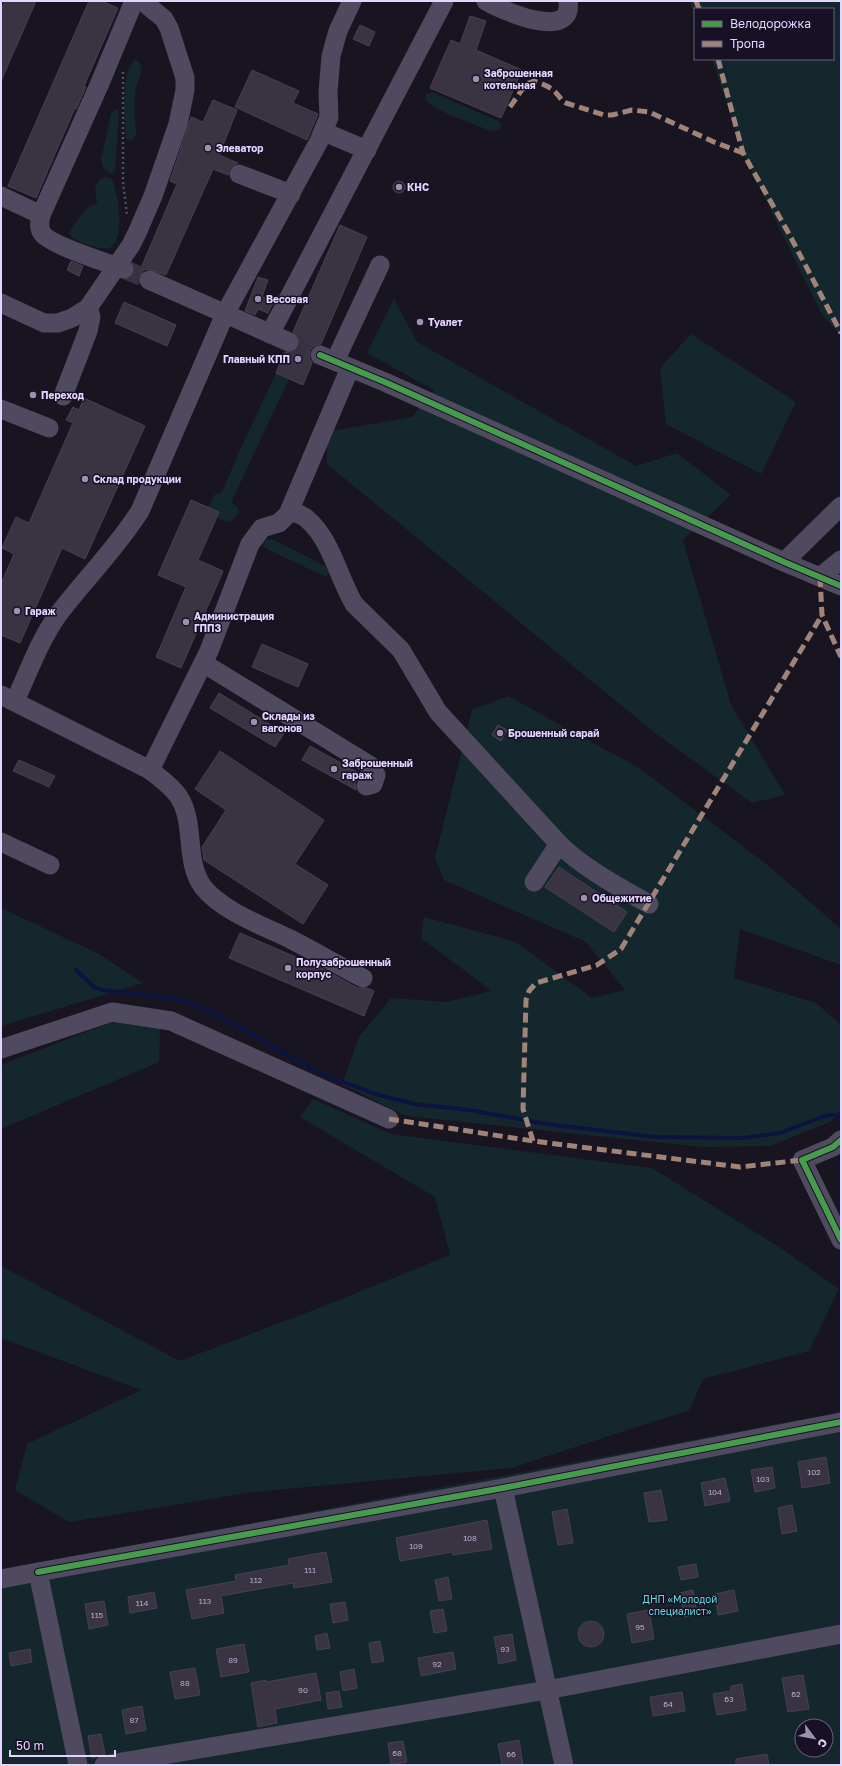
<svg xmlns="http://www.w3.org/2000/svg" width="842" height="1766" viewBox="0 0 842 1766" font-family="'Golos Text',sans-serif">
<rect width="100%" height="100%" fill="#191520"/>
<!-- green -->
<g fill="#14272d" fill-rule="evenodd">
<polygon points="689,1 841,1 841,336 821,313 743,153 712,59 833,59 833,9 695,9 695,15"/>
<path d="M135,60L139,62C145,73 138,78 136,88C133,103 136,120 136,135L131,141L126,138C125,121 120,71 135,60Z"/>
<path d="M432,92L496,120L500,122L501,127C498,132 494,131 489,130C476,125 430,109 425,99L426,94Z"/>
<polygon points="116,109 119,112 115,170 112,174 103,168 101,160 111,114"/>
<path d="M105,177L112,179C118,194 127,241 108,249C97,248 74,243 69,233C70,230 86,209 89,207C92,205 95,206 97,203L95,187L100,179Z"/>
<polygon points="394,299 417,342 636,466 677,453 731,495 683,540 731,705 785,795 752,803 655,733 327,464 327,432 412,417 434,390 367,353"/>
<polygon points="691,334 796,402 761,474 666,424 660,368"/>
<polygon points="276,373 289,379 233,498 232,503 238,508 239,513 231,522 223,521 216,517 219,512 208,507 214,495 221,493 223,490 239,452"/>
<polygon points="267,539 274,540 327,567 329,573 327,576 324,576 265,548 263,544"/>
<polygon points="508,696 639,768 770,867 841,929 841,965 740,929 734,978 816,1003 841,1025 841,1110 830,1122 770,1146 703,1147 406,1116 342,1084 359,1037 391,998 447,1002 492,991 421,938 424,917 516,942 592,998 625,990 586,942 444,880 435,858 472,710"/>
<polygon points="1,908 99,954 143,983 1,1026"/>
<polygon points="112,1022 160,1028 159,1062 1,1129 1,1065"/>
<polygon points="313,1099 391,1134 652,1168 779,1247 839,1289 809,1351 703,1379 689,1410 511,1468 253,1492 69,1522 15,1490 27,1444 141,1390 1,1338 1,1266 180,1361 324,1306 450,1255 435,1197 300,1117"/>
<path d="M841,1412V1765H1V1570ZM802,1726H826V1750H802Z"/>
</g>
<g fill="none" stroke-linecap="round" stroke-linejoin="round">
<!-- stream -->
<polyline stroke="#0c1340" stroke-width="4" points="76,970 94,987 102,990 172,998 187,1002 210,1011 318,1072 375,1094 414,1104 469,1110 547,1124 655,1137 744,1138 780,1133 819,1118 829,1115 841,1115"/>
</g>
<!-- building -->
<g fill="#393342" stroke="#474054">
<polygon points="5,1 36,1 1,81 1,10"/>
<polygon points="89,1 101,1 118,8 84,86 86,87 76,109 75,108 36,198 8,186"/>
<polygon points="470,16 486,21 476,50 522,70 501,118 430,88 451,40 460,44"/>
<polygon points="360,25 375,32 369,46 353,39"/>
<polygon points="252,70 299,91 293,103 318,114 307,140 235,107"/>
<polygon points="213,100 237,110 219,155 238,163 232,166 229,170 228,175 213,169 166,275 147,269 142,271 139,275 139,283 129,279 134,273 134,265 141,268 177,184 170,181 191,117 203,122"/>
<circle cx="399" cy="187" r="6"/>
<polygon points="340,225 367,237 321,344 314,346 310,350 309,357 312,363 303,385 276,373 285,352 290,353 295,351 299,346 300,340 298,336 293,332"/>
<polygon points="71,261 83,266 79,276 67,270"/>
<polygon points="258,277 268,280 262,297 274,301 268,313 258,309 255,315 245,311"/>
<polygon points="124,302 176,325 167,346 115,323"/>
<polygon points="84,398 145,426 85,559 62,548 20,643 1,635 1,584 14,554 2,548 16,517 29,523 73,423 66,420 73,407 79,410"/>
<polygon points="191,500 219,512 198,560 223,571 181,668 156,657 186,587 158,575"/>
<polygon points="262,644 308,664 298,687 252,667"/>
<polygon points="219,693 284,733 275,747 210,708"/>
<polygon points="498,725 507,730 501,741 492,735"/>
<polygon points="310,746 363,775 358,778 355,783 356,790 302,760"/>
<polygon points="220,751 324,820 295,864 328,885 303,924 204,860 202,847 226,810 195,789"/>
<polygon points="19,760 55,776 49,787 13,771"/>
<polygon points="559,867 627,912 614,932 545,887"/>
<polygon points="240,933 321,968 358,988 367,988 374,991 364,1016 229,958"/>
<polygon points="826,1457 830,1483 802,1488 798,1462"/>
<polygon points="772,1467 775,1488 755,1492 751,1470"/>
<polygon points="725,1478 730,1501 705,1506 701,1483"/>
<polygon points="661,1490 667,1520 649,1522 644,1493"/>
<polygon points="792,1505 797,1531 782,1534 778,1508"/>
<polygon points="567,1509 573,1543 558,1545 552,1512"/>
<polygon points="487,1520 492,1549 453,1555 452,1552 400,1561 396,1538"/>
<polygon points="326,1552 332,1582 294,1588 293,1583 221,1596 224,1613 192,1619 186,1590 236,1581 235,1575 289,1565 288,1559"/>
<polygon points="696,1564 698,1577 681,1580 678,1567"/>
<polygon points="448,1577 452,1599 439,1601 435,1580"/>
<polygon points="693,1590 697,1615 684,1617 680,1593"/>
<polygon points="734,1590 738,1611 718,1615 715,1594"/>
<polygon points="154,1592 157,1608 130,1613 128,1597"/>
<polygon points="104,1601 108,1625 89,1629 85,1604"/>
<polygon points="345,1602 348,1620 333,1623 330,1604"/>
<polygon points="443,1609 447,1631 434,1633 430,1611"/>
<polygon points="649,1610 654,1639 632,1643 627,1614"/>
<circle cx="591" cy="1634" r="13"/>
<polygon points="327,1633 330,1648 317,1650 315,1636"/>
<polygon points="512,1634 516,1660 499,1664 494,1637"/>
<polygon points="380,1641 384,1661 372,1663 369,1643"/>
<polygon points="244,1644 249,1672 221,1677 216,1649"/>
<polygon points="30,1649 32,1662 11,1666 9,1653"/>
<polygon points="453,1652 456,1669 421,1676 418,1658"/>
<polygon points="195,1668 200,1695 175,1699 170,1672"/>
<polygon points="354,1669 357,1688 343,1691 340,1672"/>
<polygon points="316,1673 321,1700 275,1709 277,1723 258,1727 251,1683 266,1680 266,1682"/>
<polygon points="803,1675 809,1709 788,1712 782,1678"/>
<polygon points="742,1684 746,1710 717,1715 713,1694 731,1691 731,1686"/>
<polygon points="339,1691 342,1707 328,1709 326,1693"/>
<polygon points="682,1692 685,1711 653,1716 650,1697"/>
<polygon points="142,1706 146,1730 126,1734 122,1710"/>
<polygon points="101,1734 105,1754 92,1758 88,1736"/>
<polygon points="519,1740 523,1765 502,1765 498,1744"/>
<polygon points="403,1741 407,1762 391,1765 388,1743"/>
<polygon points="767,1754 769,1765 736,1765 736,1759"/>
</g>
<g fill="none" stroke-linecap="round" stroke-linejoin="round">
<!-- minor-tunnel -->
<g stroke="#373241" stroke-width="19" stroke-dasharray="19 10" stroke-linecap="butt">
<polyline points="124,269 149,280"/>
<polyline points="289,342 320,355"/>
</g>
<!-- path -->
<polyline stroke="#4b5262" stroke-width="2.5" stroke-dasharray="2 3" stroke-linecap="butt" points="123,72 123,182 127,215"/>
<!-- minor -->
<g stroke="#504a61" stroke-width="19">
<path d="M486,1C503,11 574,42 568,1"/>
<polyline points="324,132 367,150"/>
<polyline points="239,174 291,194"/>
<polyline points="1,196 41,215"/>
<path d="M124,269C110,264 48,244 42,233C38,227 40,221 41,215L100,83L134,1"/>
<polyline points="149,280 289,342"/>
<polyline points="1,303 44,323 58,323 72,318 88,308 131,245 137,233 153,196 178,124 185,90 185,78 169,28 164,19 142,1"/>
<polyline points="270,334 444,1"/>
<polyline points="320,355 387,383 784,562 841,586"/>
<polyline points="335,361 380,265"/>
<path d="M350,368L288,514L279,523L262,528L250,544L209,651L150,770C160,778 172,786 179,797C196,824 184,861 203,887C224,913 267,927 296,942C319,954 341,967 363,978"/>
<polyline points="63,396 88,331 91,317 88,308"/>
<polyline points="1,409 49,428"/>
<path d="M291,510C296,513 303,515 307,519C331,539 338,577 354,604L401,650L438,712L559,844C585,869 617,886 649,904"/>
<polyline points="784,562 841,506"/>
<polyline points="820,577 841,560"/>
<polyline points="203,663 371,766 376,775 373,784 366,786"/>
<polyline points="1,695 150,770"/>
<path d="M15,701C28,673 39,642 57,616C84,580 116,549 140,511L225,314L319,141L329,117L328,92L331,56L338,31L352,1"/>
<polyline points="1,842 50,865"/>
<polyline points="534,882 559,844"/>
<polyline points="1,1049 112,1012 171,1021 389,1119"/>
<polyline points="841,1140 833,1147 802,1160 841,1240"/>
<polyline points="503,1488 564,1765"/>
<polyline points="38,1572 503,1488 841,1422"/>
<polyline points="1,1579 38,1572 78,1765"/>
<polyline points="104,1765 547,1690 841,1634"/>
</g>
<!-- quiet -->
<g stroke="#a18479" stroke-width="5" stroke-dasharray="10 5" stroke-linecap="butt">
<polyline points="696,1 699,9"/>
<polyline points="718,59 743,153 788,232 841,333"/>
<path d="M510,107L526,84L534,81C542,84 552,87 557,94C561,98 561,101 566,103L604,115H612L632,110L649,112L714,142L743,153"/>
<polyline points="820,577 822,615 841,657"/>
<polyline points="389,1119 533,1141 740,1167 802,1160"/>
<polyline points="533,1141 523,1109 526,1000 529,991 536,983 597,965 621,949 822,615"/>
</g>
<defs>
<g id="cycleway">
<polyline points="320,355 387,383 784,562 841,586"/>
<polyline points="841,1140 833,1147 802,1160 841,1240"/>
<polyline points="38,1572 503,1488 841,1422"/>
</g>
</defs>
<!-- cycleway casing -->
<use href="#cycleway" stroke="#181025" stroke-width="8"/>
<!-- cycleway -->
<use href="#cycleway" stroke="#469c4c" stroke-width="6"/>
</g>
<!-- markers -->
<g fill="#9c92b0" stroke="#181025" stroke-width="1.5">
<circle cx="476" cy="79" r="4"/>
<circle cx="208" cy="148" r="4"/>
<circle cx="399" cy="187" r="4"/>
<circle cx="258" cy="299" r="4"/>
<circle cx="420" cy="322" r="4"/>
<circle cx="298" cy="359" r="4"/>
<circle cx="33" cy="395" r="4"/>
<circle cx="85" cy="479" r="4"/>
<circle cx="17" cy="611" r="4"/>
<circle cx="186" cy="622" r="4"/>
<circle cx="254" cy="722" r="4"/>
<circle cx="500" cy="733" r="4"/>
<circle cx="334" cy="769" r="4"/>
<circle cx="584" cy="898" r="4"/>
<circle cx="288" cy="968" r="4"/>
</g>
<g text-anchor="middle" stroke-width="3" stroke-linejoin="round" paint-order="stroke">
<!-- number labels -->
<g font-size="8" fill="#b8accf">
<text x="814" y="1475">102</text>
<text x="763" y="1482">103</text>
<text x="715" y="1495">104</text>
<text x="470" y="1541">108</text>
<text x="416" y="1549">109</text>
<text x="310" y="1573">111</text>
<text x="256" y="1583">112</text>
<text x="205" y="1604">113</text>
<text x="142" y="1606">114</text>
<text x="97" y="1618">115</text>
<text x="640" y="1630">95</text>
<text x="505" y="1652">93</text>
<text x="233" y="1663">89</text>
<text x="437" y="1667">92</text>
<text x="185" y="1686">88</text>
<text x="303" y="1693">90</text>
<text x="796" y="1697">62</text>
<text x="729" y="1702">63</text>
<text x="668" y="1707">64</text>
<text x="134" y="1723">87</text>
<text x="397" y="1756">68</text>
<text x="511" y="1757">66</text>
</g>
<!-- poi labels -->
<g font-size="10" font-weight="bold" fill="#e3d5fe" stroke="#181025" text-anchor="start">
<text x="484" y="77">Заброшенная<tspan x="484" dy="12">котельная</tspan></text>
<text x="216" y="152">Элеватор</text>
<text x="407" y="191">КНС</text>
<text x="266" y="303">Весовая</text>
<text x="428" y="326">Туалет</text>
<text x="290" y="363" text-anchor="end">Главный КПП</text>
<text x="41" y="399">Переход</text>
<text x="93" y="483">Склад продукции</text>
<text x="25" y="615">Гараж</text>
<text x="194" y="620">Администрация<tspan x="194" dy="12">ГППЗ</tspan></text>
<text x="262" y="720">Склады из<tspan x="262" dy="12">вагонов</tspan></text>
<text x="508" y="737">Брошенный сарай</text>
<text x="342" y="767">Заброшенный<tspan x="342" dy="12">гараж</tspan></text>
<text x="592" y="902">Общежитие</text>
<text x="296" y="966">Полузаброшенный<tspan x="296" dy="12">корпус</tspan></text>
</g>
<!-- park labels -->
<g font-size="10" fill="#62ddda" stroke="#181025">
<text x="680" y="1603">ДНП «Молодой<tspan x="680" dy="12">специалист»</tspan></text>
</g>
</g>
<!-- border -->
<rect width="842" height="1766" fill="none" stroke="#e3d5fe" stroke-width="4"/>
<!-- legend -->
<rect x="694" y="8" width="140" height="52" fill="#181025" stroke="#695f7c"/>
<rect x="702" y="21" width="20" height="6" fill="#469c4c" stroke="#695f7c"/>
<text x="730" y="28" font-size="12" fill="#e3d5fe">Велодорожка</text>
<rect x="702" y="41" width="20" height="6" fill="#a18479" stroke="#695f7c"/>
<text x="730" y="48" font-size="12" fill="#e3d5fe">Тропа</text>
<!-- north arrow -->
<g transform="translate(814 1738) rotate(122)"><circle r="19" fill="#181025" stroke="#695f7c"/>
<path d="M0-3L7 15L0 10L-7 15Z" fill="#9c92b0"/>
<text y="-6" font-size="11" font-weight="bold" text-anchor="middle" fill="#e3d5fe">С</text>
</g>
<!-- scale -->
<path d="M10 1750v6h105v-6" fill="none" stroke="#e3d5fe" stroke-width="2"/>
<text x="16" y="1750" font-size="12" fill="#e3d5fe" stroke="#181025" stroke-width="3" paint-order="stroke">50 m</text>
</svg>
